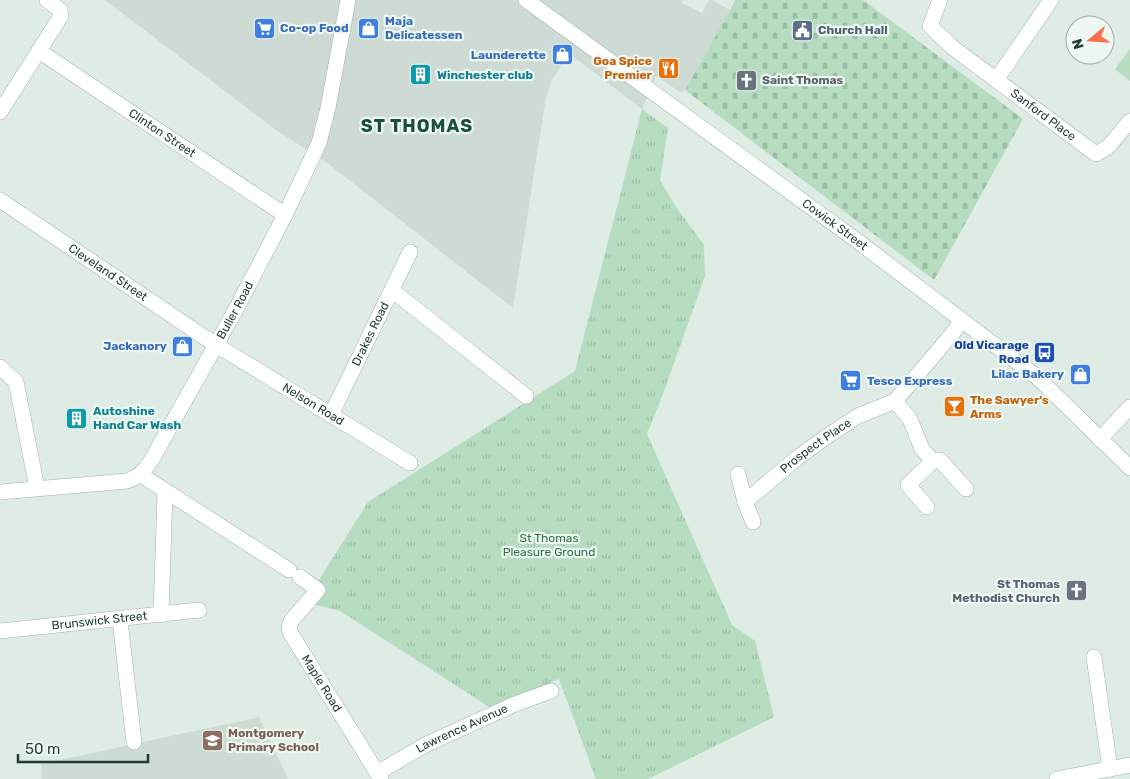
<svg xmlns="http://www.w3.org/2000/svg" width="1130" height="779" viewBox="0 0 1130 779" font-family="Rubik,sans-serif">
<defs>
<pattern id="cemetery-stones" width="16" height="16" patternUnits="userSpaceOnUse" patternTransform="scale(1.25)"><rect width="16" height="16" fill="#b6ddbf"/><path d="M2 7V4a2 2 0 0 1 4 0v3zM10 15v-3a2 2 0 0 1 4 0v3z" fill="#9cbfa5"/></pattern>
<pattern id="park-tufts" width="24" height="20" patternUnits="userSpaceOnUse" patternTransform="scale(1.25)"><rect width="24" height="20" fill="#b6ddbf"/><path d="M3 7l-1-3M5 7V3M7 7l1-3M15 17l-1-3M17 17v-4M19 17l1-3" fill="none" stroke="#9cbfa5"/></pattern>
</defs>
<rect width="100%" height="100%" fill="#dfebe5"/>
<!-- built -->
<g fill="#cddbd4">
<polygon points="105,0 683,0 682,3 702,13 709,0 712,0 730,10 685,90 680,92 656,76 642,109 570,54 552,79 546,97 513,308 326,162 276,130"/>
<polygon points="259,717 288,779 39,779 42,778 41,764"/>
</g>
<!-- grass -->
<polygon fill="#b6ddbf" points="1130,49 1130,81 1115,69"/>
<!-- cemetery -->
<polygon fill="url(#cemetery-stones)" points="735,0 863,0 1023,119 934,280 685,90 730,10"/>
<!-- park -->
<polygon fill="url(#park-tufts)" points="642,109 668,128 660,180 676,207 704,245 705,276 663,394 647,434 732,625 755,641 774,717 648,779 596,779 559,679 491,708 340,611 305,602 368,502 575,371"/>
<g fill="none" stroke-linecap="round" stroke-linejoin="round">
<defs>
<g id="minor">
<path id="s1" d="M940,0L930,26L952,47L1096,154L1108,147L1130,121"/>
<path id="s2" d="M39,51L285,215"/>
<polyline points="996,80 1051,0"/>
<polyline points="0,112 61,16 60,10 47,0"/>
<path id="s3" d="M0,200L216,345L410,463"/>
<polyline points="393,291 526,396"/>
<polyline points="0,367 16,382 37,488"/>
<polyline points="895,401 910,419 922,449 933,461"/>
<path id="s4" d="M331,415L410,252"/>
<polyline points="1100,439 1130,407"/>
<polyline points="738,474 745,502"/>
<polyline points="141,475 289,570"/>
<path id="s5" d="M0,492L127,481C139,477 144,471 151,461L235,311L285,215L319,143L328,108L348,0"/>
<polyline points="927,507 908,485 933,461 940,460 966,489"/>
<path id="s6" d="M753,522L745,502L797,458L826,437L858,416L895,401L952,334L962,320"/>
<path id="s7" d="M300,577L318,590L291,621L289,627L291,634L381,779"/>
<polyline points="161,615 165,492"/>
<polyline points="120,620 134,742"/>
<path id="s8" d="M0,631L199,610"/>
<polyline points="1094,657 1110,769"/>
<path id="s9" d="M377,773L427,744L515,704L551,691"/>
<polyline points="1057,779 1130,765"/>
</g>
<g id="secondary">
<path id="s10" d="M526,0L852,237L1037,377L1130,468"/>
</g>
</defs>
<!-- minor casing -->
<use href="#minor" stroke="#a2b3ac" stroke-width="16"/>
<!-- secondary casing -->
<use href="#secondary" stroke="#9db7ad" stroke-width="16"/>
<!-- minor -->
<use href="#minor" stroke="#fff" stroke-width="15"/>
<!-- secondary -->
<use href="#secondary" stroke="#fff" stroke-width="15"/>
</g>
<!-- icons -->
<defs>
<symbol id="supermarket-square" viewBox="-11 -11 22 22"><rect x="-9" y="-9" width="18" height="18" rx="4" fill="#3f7fe0" stroke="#eff7f3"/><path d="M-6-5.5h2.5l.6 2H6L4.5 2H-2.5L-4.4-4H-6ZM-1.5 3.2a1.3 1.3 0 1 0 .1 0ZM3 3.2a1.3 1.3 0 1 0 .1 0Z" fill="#fff"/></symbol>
<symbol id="shop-square" viewBox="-11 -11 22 22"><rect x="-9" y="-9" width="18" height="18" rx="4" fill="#3f7fe0" stroke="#eff7f3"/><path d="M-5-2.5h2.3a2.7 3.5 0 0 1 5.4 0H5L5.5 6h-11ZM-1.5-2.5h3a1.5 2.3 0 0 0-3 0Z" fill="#fff"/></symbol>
<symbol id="civic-square" viewBox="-11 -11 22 22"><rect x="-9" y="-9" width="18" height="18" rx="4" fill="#5c6f8a" stroke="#eff7f3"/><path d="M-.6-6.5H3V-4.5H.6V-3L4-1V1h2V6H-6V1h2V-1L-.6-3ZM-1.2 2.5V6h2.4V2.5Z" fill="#fff"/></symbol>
<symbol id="restaurant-square" viewBox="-11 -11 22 22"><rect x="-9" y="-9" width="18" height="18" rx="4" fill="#e8710a" stroke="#eff7f3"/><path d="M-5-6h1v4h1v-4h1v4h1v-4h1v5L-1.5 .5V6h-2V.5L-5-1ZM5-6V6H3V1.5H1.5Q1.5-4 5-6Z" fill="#fff"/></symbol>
<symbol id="building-square" viewBox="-11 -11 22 22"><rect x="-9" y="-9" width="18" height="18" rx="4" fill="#0f9aa8" stroke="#eff7f3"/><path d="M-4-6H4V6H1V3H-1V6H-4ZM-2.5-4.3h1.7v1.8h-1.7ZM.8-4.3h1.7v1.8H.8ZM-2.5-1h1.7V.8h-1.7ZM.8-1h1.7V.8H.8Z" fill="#fff"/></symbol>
<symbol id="church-square" viewBox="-11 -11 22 22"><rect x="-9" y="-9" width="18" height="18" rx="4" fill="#6b7280" stroke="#eff7f3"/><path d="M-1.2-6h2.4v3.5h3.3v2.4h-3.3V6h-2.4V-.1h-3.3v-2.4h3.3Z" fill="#fff"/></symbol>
<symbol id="bus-square" viewBox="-11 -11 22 22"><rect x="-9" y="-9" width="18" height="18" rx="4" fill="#1a4fb4" stroke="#eff7f3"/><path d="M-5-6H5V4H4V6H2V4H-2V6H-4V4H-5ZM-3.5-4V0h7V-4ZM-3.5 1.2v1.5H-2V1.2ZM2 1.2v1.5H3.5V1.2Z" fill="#fff"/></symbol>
<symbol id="bar-square" viewBox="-11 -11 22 22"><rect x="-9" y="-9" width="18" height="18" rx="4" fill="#e8710a" stroke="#eff7f3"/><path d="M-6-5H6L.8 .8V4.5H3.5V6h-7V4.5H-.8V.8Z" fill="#fff"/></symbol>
<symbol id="school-square" viewBox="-11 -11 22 22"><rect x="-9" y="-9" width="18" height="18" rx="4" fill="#8d6e63" stroke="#eff7f3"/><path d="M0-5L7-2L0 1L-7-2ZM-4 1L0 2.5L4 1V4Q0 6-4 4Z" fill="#fff"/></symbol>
</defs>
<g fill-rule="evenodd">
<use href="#supermarket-square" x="252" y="16" width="25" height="25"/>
<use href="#shop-square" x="356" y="16" width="25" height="25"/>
<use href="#civic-square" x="790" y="18" width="25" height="25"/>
<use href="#shop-square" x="550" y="42" width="25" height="25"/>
<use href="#restaurant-square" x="656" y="56" width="25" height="25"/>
<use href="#building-square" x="408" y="62" width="25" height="25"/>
<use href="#church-square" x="734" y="68" width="25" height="25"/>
<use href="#shop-square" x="170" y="334" width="25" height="25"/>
<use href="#bus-square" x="1032" y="340" width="25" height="25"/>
<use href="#shop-square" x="1068" y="362" width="25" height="25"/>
<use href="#supermarket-square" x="838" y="368" width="25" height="25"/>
<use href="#bar-square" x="942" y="394" width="25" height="25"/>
<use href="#building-square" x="64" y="406" width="25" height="25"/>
<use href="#church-square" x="1064" y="578" width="25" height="25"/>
<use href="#school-square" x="200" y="728" width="25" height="25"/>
</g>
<g text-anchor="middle" stroke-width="4.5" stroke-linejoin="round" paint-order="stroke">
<!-- shop labels -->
<g font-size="12" font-weight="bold" fill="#366cbe" stroke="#eff7f3" text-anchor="start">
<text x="385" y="25">Maja<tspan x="385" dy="14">Delicatessen</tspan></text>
<text x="280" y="32">Co-op Food</text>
<text x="546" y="59" text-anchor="end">Launderette</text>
<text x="167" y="350" text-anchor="end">Jackanory</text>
<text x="1064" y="378" text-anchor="end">Lilac Bakery</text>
<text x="867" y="385">Tesco Express</text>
</g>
<!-- service labels -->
<g font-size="12" font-weight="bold" fill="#4e5e75" stroke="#eff7f3" text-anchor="start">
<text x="818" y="34">Church Hall</text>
</g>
<!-- food labels -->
<g font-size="12" font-weight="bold" fill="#c56008" stroke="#eff7f3" text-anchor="end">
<text x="652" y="65">Goa Spice<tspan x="652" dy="14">Premier</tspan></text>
<text x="970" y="404" text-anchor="start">The Sawyer's<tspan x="970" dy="14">Arms</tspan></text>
</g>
<!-- culture labels -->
<g font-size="12" font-weight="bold" fill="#0d838f" stroke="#eff7f3" text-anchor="start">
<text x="437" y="79">Winchester club</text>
<text x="93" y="415">Autoshine<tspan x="93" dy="14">Hand Car Wash</tspan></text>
</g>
<!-- worship labels -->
<g font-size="12" font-weight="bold" fill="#5b616d" stroke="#eff7f3" text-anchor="start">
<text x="762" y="84">Saint Thomas</text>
<text x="1060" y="588" text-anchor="end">St Thomas<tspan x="1060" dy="14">Methodist Church</tspan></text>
</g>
<!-- street labels -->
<g font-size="12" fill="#1f3b33" stroke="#eff7f3">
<text dy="4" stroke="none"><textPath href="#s1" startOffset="172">Sanford Place</textPath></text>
<text dy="4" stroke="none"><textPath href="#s2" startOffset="148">Clinton Street</textPath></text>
<text dy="4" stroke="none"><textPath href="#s10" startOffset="382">Cowick Street</textPath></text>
<text dy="4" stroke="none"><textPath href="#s3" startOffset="130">Cleveland Street</textPath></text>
<text dy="4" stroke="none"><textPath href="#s5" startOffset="332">Buller Road</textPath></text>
<text dy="4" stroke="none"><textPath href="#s4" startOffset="90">Drakes Road</textPath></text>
<text dy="4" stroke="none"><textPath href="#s3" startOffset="374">Nelson Road</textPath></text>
<text dy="4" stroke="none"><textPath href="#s6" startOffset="112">Prospect Place</textPath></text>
<text dy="4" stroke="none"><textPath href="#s8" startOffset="100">Brunswick Street</textPath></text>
<text dy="4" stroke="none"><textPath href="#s7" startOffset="135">Maple Road</textPath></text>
<text dy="4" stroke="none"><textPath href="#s9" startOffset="96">Lawrence Avenue</textPath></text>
</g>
<!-- transit labels -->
<g font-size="12" font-weight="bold" fill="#164399" stroke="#eff7f3" text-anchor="end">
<text x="1029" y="349">Old Vicarage<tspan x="1029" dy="14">Road</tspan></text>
</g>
<!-- park labels -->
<g font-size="12" fill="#287442" stroke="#eff7f3">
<text x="549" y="542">St Thomas<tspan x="549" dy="14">Pleasure Ground</tspan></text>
</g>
<!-- education labels -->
<g font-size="12" font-weight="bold" fill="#785e54" stroke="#eff7f3" text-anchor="start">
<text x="228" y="737">Montgomery<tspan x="228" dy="14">Primary School</tspan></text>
</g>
<!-- district labels -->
<g font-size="18" font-weight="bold" letter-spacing="1" fill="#1a4e3f" stroke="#eff7f3">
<text x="417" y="132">ST THOMAS</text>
</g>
</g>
<!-- north arrow -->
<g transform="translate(1090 40) rotate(252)"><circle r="24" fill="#eff7f3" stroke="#9caca6"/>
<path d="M0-4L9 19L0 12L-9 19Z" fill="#f8724f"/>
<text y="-8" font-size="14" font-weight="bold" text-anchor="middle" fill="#1f3b33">N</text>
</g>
<!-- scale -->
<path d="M18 754v8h130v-8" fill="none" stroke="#1f3b33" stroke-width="2.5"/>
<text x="25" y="754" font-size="15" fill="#1f3b33" stroke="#eff7f3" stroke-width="4" paint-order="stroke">50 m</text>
</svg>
